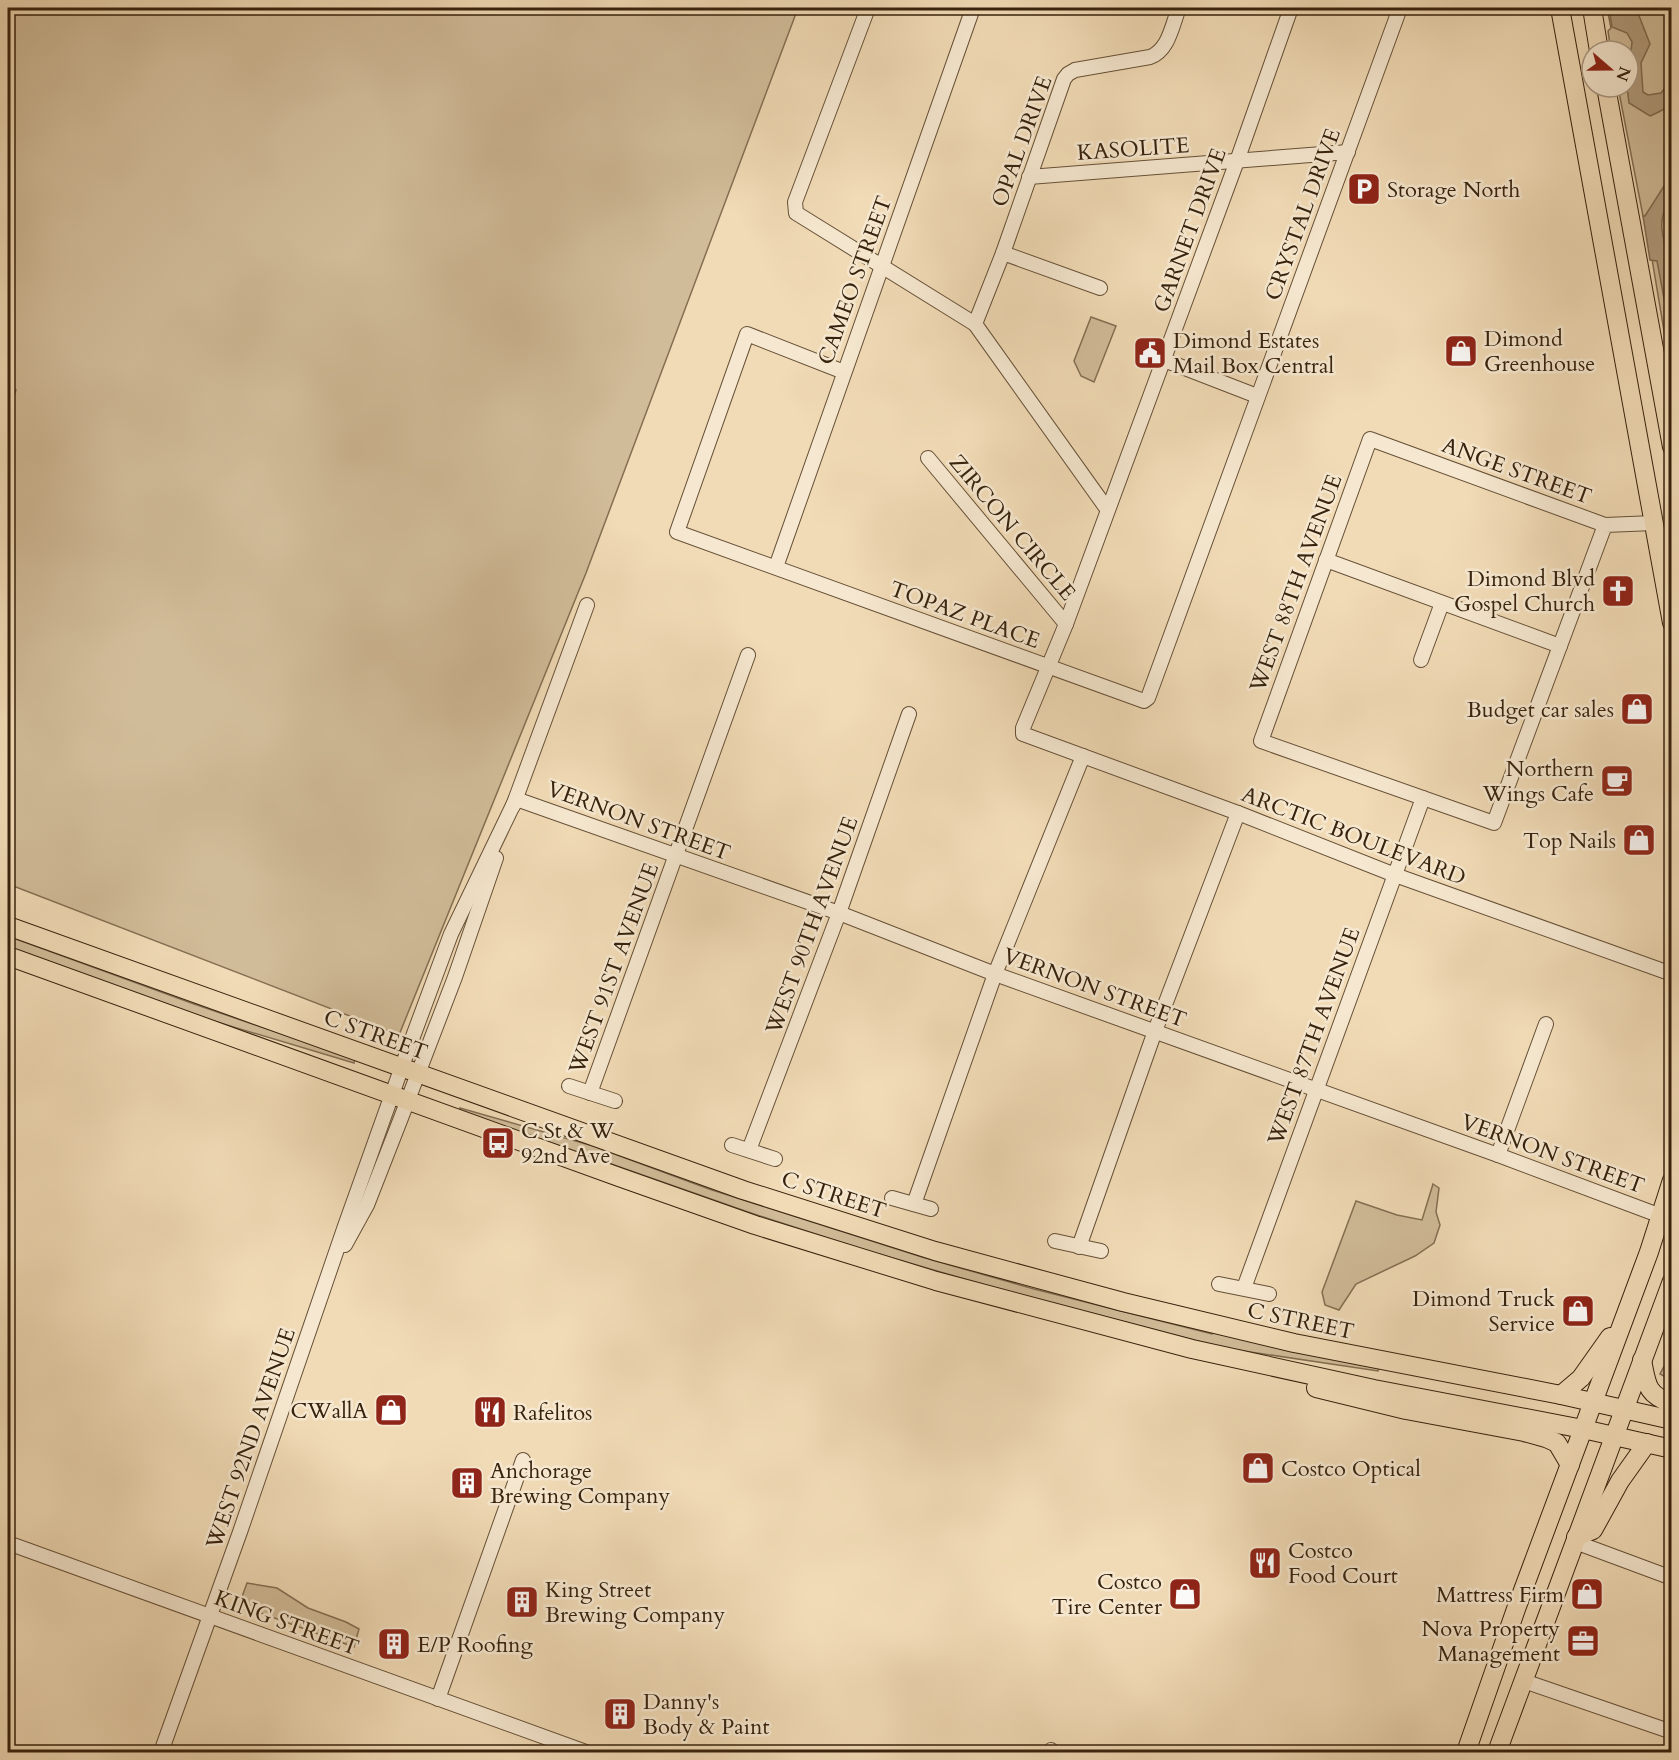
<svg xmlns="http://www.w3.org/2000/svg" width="1679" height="1760" viewBox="0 0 1679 1760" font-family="Cardo,serif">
<rect width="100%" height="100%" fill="#f1dbb6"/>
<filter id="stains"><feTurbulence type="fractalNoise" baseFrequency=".00333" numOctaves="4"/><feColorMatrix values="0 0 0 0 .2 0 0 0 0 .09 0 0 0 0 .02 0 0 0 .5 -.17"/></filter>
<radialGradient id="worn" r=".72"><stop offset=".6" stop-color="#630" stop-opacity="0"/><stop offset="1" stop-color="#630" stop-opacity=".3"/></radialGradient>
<!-- green -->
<g fill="#d1bc99" stroke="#846f53" stroke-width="1.5">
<polygon points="8,8 798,8 586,573 399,1035 8,884 8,414 16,390 8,387"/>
<polygon points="1607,8 1671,8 1671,373 1645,217 1643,216 1618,87 1628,87 1628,51 1611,51 1608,31 1611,28"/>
<polygon points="1091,317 1116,326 1094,382 1081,376 1074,361"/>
<polygon points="8,936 194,1004 355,1059 354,1063 207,1019 8,947"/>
<polygon points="460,1108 593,1146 709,1189 922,1257 1034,1289 1212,1334 1215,1332 1379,1368 1378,1371 1224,1348 999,1289 865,1250 748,1212 460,1111"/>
<polygon points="1433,1184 1439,1188 1436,1212 1440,1225 1434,1243 1415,1256 1356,1284 1339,1310 1325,1305 1322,1292 1356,1201 1397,1215 1422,1220"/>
<polygon points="1671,1353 1671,1380 1660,1374"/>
<polygon points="247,1583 277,1588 308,1608 346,1622 359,1629 354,1647 239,1605"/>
</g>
<!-- water -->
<g fill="#b29c7d" stroke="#816b50" stroke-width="1.5">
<path d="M1609,8H1636L1650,44L1641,63L1643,92L1648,95L1661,93L1671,80C1672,104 1674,106 1650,116L1629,103L1627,87L1632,42L1627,33L1612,27Z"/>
<path d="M1671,175V200C1655,218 1663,241 1671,261V336L1657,261L1650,260L1643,216H1645Z"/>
</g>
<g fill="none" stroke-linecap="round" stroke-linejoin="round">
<defs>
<g id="minor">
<polyline points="868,8 795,202 796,213 975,324 1107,509"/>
<polyline points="1291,8 1237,161 1066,624 1023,728 1023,734 1238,813 1395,875 1672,974"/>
<polyline points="1029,177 1348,152"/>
<polyline points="1003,253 1100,288"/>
<path d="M975,324L1003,253L1064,79L1068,74L1075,70L1150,57C1169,50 1172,25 1179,8"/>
<polyline points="1164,360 1257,396"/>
<polyline points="844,372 747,334 677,532 1144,701 1148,698 1400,8"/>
<polyline points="928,458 1066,624"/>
<polyline points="1605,525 1494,823 1261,741 1370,439 1605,525 1654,523"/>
<polyline points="1326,560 1560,646"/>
<polyline points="776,567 973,8"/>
<polyline points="1421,660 1442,603"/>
<polyline points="516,799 839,913 995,974 1498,1155 1661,1216"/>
<polyline points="513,806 587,605"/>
<polyline points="569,1086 615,1101"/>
<polyline points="590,1093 748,655"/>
<polyline points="732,1145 775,1159"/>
<polyline points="749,1150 839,913 909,714"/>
<polyline points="1498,1155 1546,1024"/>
<polyline points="892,1198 931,1209"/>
<polyline points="914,1204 995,974 1083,756"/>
<polyline points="1055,1241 1101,1251"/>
<polyline points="345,1245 367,1205 401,1118 455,977 496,858"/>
<polyline points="1079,1247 1155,1031 1238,813"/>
<polyline points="1219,1284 1269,1294"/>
<polyline points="1244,1288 1423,798"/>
<polyline points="1575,1542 1672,1578"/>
<polyline points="8,1543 586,1752"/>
<polyline points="1524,1681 1672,1732"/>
<polyline points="438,1699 523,1460"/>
<polyline points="161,1752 240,1532 345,1226 405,1058 451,934 516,799"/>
<polyline points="1050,1752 1051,1750"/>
</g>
<g id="major">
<polyline points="1560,8 1672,623"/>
<polyline points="1592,8 1599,51"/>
<polyline points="1606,87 1672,447"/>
<polyline points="8,926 743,1190 935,1251 1123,1302 1294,1343 1561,1395 1672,1420"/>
<polyline points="8,956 619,1177 755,1225 936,1281 1192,1349 1374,1389 1583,1429 1672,1449"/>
<path d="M1642,1360C1647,1385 1646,1394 1672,1404"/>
<polyline points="1316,1388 1406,1410 1524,1432 1546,1438 1557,1443 1570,1465"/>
<polyline points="1561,1395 1581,1378 1610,1337"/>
<polyline points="1576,1537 1593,1530 1620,1481 1647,1443"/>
<polyline points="1466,1752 1516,1609 1649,1252 1672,1180"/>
<polyline points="1497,1752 1672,1281"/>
</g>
</defs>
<!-- minor casing -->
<use href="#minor" stroke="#665037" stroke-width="16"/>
<!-- major casing -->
<use href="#major" stroke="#37220d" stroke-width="20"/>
<!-- minor -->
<use href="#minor" stroke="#f6e8d0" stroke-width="14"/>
<!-- major -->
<use href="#major" stroke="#f1dbb6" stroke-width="18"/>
</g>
<!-- icons -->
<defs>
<symbol id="parking-square" viewBox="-11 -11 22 22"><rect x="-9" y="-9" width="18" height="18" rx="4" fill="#8f2418" stroke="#f6e8d0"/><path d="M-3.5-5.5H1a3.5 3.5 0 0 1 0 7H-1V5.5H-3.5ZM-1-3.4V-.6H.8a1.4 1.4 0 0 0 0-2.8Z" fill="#fff"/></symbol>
<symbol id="shop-square" viewBox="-11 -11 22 22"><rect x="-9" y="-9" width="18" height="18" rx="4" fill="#8f2418" stroke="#f6e8d0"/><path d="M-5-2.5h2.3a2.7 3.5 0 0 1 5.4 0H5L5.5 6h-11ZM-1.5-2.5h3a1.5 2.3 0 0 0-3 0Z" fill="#fff"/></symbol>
<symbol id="civic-square" viewBox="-11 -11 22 22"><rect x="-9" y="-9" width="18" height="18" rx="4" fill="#8f2418" stroke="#f6e8d0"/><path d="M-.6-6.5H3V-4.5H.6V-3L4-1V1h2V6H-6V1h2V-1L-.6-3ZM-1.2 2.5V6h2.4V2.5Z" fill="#fff"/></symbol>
<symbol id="church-square" viewBox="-11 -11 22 22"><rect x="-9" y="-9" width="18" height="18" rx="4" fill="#8f2418" stroke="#f6e8d0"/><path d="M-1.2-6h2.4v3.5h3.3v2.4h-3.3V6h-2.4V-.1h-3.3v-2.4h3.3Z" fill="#fff"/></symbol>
<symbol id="cafe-square" viewBox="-11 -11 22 22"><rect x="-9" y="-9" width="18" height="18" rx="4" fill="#8f2418" stroke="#f6e8d0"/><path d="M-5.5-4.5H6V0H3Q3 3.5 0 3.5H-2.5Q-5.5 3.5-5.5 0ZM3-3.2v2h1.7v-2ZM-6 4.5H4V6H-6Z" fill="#fff"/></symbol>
<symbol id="bus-square" viewBox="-11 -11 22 22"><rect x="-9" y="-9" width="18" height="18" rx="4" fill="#8f2418" stroke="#f6e8d0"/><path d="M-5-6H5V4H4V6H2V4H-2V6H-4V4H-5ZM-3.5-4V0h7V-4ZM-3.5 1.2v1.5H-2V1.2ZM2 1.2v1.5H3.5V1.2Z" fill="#fff"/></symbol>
<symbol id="restaurant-square" viewBox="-11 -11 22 22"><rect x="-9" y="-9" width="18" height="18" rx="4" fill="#8f2418" stroke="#f6e8d0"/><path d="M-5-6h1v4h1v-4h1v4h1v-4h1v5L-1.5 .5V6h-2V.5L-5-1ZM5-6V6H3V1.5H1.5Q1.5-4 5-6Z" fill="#fff"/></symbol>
<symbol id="building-square" viewBox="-11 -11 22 22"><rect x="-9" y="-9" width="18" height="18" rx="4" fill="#8f2418" stroke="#f6e8d0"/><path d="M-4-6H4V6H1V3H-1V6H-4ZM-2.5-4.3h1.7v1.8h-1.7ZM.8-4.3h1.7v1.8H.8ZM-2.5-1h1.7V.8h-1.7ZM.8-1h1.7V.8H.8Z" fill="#fff"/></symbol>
<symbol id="office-square" viewBox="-11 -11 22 22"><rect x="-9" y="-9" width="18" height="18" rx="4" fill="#8f2418" stroke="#f6e8d0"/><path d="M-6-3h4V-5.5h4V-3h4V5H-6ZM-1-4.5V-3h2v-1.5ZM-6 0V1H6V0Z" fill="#fff"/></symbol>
</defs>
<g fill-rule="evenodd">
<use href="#parking-square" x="1345" y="170" width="38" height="38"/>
<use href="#shop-square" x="1442" y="332" width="38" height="38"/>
<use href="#civic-square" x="1131" y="334" width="38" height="38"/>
<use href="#church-square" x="1599" y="572" width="38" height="38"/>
<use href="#shop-square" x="1618" y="690" width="38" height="38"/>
<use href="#cafe-square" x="1598" y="762" width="38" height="38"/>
<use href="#shop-square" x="1620" y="821" width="38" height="38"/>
<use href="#bus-square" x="479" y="1124" width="38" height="38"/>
<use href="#shop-square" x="1559" y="1292" width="38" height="38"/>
<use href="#shop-square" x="372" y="1391" width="38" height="38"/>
<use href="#restaurant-square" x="471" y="1393" width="38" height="38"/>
<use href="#shop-square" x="1239" y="1449" width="38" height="38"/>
<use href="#building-square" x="448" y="1464" width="38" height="38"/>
<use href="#restaurant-square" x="1246" y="1544" width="38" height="38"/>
<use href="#shop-square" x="1166" y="1575" width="38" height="38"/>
<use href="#shop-square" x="1568" y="1575" width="38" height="38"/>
<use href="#building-square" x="503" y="1583" width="38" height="38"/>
<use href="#office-square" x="1564" y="1622" width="38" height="38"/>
<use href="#building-square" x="375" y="1625" width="38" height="38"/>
<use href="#building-square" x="601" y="1695" width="38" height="38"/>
</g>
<g text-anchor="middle" stroke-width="5" stroke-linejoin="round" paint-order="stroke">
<!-- street labels -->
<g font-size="22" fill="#37220d" stroke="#f6e8d0">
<text transform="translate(1021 141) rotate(-70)" y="8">OPAL DRIVE</text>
<text transform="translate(1133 148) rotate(-4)" y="8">KASOLITE</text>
<text transform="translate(1302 214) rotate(-70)" y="8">CRYSTAL DRIVE</text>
<text transform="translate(1189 230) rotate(-70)" y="8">GARNET DRIVE</text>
<text transform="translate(854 280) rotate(-70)" y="8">CAMEO STREET</text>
<text transform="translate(1517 470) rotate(20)" y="8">ANGE STREET</text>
<text transform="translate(1013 527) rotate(50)" y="8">ZIRCON CIRCLE</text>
<text transform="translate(1295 583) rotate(-70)" y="8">WEST 88TH AVENUE</text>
<text transform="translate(965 614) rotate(20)" y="8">TOPAZ PLACE</text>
<text transform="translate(639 820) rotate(20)" y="8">VERNON STREET</text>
<text transform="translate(1354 835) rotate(21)" y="8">ARCTIC BOULEVARD</text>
<text transform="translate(811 925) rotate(-70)" y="8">WEST 90TH AVENUE</text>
<text transform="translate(613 968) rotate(-70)" y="8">WEST 91ST AVENUE</text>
<text transform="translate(1095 987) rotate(20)" y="8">VERNON STREET</text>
<text transform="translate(376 1034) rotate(20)" y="8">C STREET</text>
<text transform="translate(1313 1036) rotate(-70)" y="8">WEST 87TH AVENUE</text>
<text transform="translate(1553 1153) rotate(20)" y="8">VERNON STREET</text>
<text transform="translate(834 1194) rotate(18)" y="8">C STREET</text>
<text transform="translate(1301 1320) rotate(12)" y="8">C STREET</text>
<text transform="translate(250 1438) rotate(-71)" y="8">WEST 92ND AVENUE</text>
<text transform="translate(287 1622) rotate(20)" y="8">KING STREET</text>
</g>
<!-- poi labels -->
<g font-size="22" fill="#37220d" stroke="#f6e8d0" text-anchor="start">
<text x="1387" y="197">Storage North</text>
<text x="1484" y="346">Dimond<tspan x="1484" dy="25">Greenhouse</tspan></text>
<text x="1173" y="348">Dimond Estates<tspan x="1173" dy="25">Mail Box Central</tspan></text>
<text x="1595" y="586" text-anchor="end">Dimond Blvd<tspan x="1595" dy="25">Gospel Church</tspan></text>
<text x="1614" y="717" text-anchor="end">Budget car sales</text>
<text x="1594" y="776" text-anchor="end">Northern<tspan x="1594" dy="25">Wings Cafe</tspan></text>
<text x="1616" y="848" text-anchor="end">Top Nails</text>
<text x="521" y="1138">C St &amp; W<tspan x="521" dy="25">92nd Ave</tspan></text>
<text x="1555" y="1306" text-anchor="end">Dimond Truck<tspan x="1555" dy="25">Service</tspan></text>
<text x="368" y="1418" text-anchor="end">CWallA</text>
<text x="513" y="1420">Rafelitos</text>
<text x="1281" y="1476">Costco Optical</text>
<text x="490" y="1478">Anchorage<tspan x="490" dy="25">Brewing Company</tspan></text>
<text x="1288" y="1558">Costco<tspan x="1288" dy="25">Food Court</tspan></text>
<text x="1162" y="1589" text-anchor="end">Costco<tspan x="1162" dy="25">Tire Center</tspan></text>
<text x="545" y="1597">King Street<tspan x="545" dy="25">Brewing Company</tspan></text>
<text x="1564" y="1602" text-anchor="end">Mattress Firm</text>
<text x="1560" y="1636" text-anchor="end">Nova Property<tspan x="1560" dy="25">Management</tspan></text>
<text x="417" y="1652">E/P Roofing</text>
<text x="643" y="1709">Danny's<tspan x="643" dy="25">Body &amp; Paint</tspan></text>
</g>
</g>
<!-- margin -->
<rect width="1679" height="1760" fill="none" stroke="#f1dbb6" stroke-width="30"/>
<rect x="9" y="9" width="1661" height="1742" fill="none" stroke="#37220d" stroke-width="3"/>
<rect x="15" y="15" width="1649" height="1730" fill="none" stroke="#37220d" stroke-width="1.5"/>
<!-- north arrow -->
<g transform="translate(1610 69) rotate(110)"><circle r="28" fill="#f6e8d0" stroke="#aa9982" stroke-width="1.5"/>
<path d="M0-4.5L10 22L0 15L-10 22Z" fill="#8f2418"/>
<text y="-9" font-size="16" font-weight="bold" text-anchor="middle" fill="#37220d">N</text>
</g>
<rect width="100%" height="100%" filter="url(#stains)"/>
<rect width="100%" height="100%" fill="url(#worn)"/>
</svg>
